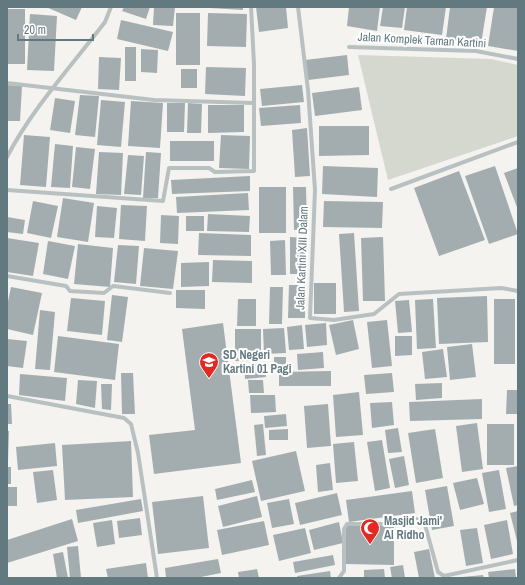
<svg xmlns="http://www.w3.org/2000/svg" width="525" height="585" viewBox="0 0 525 585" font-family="'Archivo Narrow',sans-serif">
<rect width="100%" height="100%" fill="#f4f3ef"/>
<!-- green -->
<polygon fill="#d4d8ce" points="358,55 491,59 518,65 518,136 388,180"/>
<!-- building -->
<g fill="#a3adb0">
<polygon points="46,7 82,7 76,20"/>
<polygon points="124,7 150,7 146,19 122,11"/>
<polygon points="154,7 175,7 173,26 153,25"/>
<polygon points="210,7 243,7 243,10 210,8"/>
<polygon points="256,7 286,7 288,28 259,32"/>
<polygon points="349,7 380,7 377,31 347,26"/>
<polygon points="383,7 405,7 402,28 380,26"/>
<polygon points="407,7 446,7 442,35 404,30"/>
<polygon points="450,7 487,7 481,44 446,39"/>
<polygon points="494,7 518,7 518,51 488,46"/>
<rect x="7" y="9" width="18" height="55"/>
<rect x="176" y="13" width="24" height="52"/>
<polygon points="208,13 247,14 246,47 207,46"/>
<polygon points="30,14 57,16 54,71 27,70"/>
<polygon points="121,20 173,32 168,51 117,39"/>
<rect x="125" y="47" width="11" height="34"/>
<polygon points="141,49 158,50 157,73 141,72"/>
<polygon points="347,55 349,75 308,80 305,60"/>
<polygon points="99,57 121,58 119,90 98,89"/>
<polygon points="206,67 246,68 245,96 205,94"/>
<rect x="181" y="69" width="16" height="19"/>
<polygon points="7,85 22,86 20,121 7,121"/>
<polygon points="302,85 304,102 262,106 260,89"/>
<polygon points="359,87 362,110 315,116 312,93"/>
<polygon points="80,95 99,96 95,137 75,135"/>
<polygon points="55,98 75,101 70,133 50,130"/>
<polygon points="101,100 125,102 121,147 97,145"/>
<polygon points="131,101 163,103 160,148 128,146"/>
<polygon points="167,103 185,103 184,132 167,132"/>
<polygon points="188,103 202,104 201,133 187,133"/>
<polygon points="208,105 244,105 244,132 208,133"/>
<polygon points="300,105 301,123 261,126 259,108"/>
<polygon points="319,126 369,126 369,155 319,156"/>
<polygon points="307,128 310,176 295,177 292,130"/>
<polygon points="24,135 50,137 46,187 20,185"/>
<polygon points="221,135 250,136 249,169 219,168"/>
<rect x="170" y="141" width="44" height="20"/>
<polygon points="55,144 73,146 70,188 51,187"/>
<polygon points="76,147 95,149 90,189 72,187"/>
<polygon points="99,152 123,153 121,195 96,194"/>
<polygon points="146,152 161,153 158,198 143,198"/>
<polygon points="128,155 144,156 141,195 124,194"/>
<polygon points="323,166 378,168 377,197 322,194"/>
<polygon points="495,166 518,234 489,244 465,176"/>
<polygon points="518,168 518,210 504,173"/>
<polygon points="459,171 485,240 439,256 414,188"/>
<polygon points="250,176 250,191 172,194 171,180"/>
<rect x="259" y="187" width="27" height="46"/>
<polygon points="293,187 306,187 307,229 294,230"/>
<polygon points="248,193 249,210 177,213 176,197"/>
<polygon points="63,198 94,203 88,242 57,237"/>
<polygon points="33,201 58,206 51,238 27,233"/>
<polygon points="324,201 383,202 382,228 323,227"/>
<polygon points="121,205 147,206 145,241 119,239"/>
<polygon points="97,206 117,208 114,238 95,237"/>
<polygon points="208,214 250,216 249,232 207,231"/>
<polygon points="161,215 179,216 178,244 160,243"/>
<rect x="186" y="216" width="18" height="15"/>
<polygon points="7,217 25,220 23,234 7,232"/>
<polygon points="199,233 251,235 251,256 198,255"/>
<polygon points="354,233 359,311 344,312 339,234"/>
<polygon points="290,237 306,238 305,274 290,274"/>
<polygon points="383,237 385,301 363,301 361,238"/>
<polygon points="7,238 39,243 33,276 7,272"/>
<polygon points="285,240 286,275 271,275 270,241"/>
<polygon points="48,241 75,246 68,279 43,274"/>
<polygon points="78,244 113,248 110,287 74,284"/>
<polygon points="118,245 139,246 136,284 114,282"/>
<polygon points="144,248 178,251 173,289 140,286"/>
<polygon points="213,260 252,261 252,283 212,282"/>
<polygon points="209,262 209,286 181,287 181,263"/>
<rect x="314" y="283" width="22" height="31"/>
<polygon points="289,285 305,285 305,318 288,318"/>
<polygon points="11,287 42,293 33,335 7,329 7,306"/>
<polygon points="270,287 283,287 282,324 269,324"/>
<polygon points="176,290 205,290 205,309 176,308"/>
<polygon points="112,295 128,297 122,342 107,340"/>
<polygon points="487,296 488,342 439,344 437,298"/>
<polygon points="71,298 105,301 102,335 67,331"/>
<polygon points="238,299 256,299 256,326 237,326"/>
<polygon points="433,299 436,348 417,349 415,300"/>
<rect x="494" y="299" width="21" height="65"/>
<polygon points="409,300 412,332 398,333 395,301"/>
<polygon points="40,310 55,312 50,370 35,369"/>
<polygon points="353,320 359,349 336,355 329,325"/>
<polygon points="387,320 392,366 372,368 367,322"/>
<polygon points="223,323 241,463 154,474 149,435 195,430 182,329"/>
<polygon points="326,323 327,345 307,347 305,325"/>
<polygon points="302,325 304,349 289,350 287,327"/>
<polygon points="284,328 286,353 264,354 263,329"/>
<rect x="235" y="329" width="26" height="32"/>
<polygon points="58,336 119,344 115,380 54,372"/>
<polygon points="395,336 412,336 412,355 395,356"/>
<polygon points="7,339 27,341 23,368 7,366"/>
<polygon points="472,344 476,377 450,380 447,347"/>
<polygon points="443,349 447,377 425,379 422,352"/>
<polygon points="323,352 324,368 298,370 297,354"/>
<rect x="274" y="357" width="12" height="13"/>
<polygon points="265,363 266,377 245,379 244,365"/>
<polygon points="331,371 331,386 279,386 279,372"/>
<polygon points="121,373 133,373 135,414 122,414"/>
<polygon points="392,373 394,392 366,394 364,375"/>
<polygon points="20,374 67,378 65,401 19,395"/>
<polygon points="78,380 97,381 95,408 76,404"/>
<polygon points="248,380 263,380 264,393 249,393"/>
<polygon points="442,383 442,398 416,400 415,384"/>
<polygon points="101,384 112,384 111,410 102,409"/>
<polygon points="507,390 518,390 518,414 506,414"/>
<polygon points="359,392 363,435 336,437 333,395"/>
<polygon points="250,395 275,395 276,412 251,413"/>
<polygon points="482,399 482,419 410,421 409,402"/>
<polygon points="392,402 394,425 372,428 370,403"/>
<polygon points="7,404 11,404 12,424 7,424"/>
<polygon points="328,404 331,446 307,448 304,406"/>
<polygon points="286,414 287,426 265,428 264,416"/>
<polygon points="477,423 483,469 462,472 456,426"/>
<polygon points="263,424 266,455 257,456 254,425"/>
<rect x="487" y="424" width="27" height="41"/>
<polygon points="398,428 402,452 388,453 385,430"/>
<polygon points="288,429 288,440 269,440 269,430"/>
<polygon points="435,429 443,478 416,483 408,433"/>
<polygon points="7,431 9,431 8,462 7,462"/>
<polygon points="382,440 390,488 375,491 367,442"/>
<polygon points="131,441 133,497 65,500 62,445"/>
<polygon points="354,442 358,481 336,483 333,444"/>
<polygon points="55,443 57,466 18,470 16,447"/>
<polygon points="296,451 305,491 261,501 252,461"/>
<polygon points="404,456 409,485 395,488 389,459"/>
<polygon points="330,463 333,490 318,492 316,465"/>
<polygon points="518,466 518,505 514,506 506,468"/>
<rect x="7" y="467" width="4" height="17"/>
<polygon points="53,470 57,500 37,503 33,472"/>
<polygon points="499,470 506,509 489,512 482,473"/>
<polygon points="477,478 484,504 460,510 453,483"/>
<polygon points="252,480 255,492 217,500 215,489"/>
<polygon points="447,486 454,526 432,530 425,490"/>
<rect x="7" y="487" width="10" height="19"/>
<polygon points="412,491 415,513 349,522 346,500"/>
<polygon points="337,493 342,515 300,525 295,503"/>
<polygon points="203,496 209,548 158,554 152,502"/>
<polygon points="257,496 262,517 223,527 218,506"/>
<polygon points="141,499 143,511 78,523 76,510"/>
<polygon points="289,499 294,524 272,528 267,503"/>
<polygon points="518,511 518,541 517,541 510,513"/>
<polygon points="140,518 142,535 119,538 117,521"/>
<polygon points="72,519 78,541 7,563 7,540"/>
<polygon points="112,520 115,544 97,547 93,523"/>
<polygon points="507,520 513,554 491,559 484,525"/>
<polygon points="264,521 269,545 222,555 217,530"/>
<polygon points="339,522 343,543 314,550 309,530"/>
<polygon points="346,526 394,526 394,565 346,564"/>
<polygon points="305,528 311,553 279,561 273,535"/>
<polygon points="477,528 483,563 466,566 460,530"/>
<polygon points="78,546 81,578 70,578 67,547"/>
<polygon points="429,549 435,578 419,578 414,552"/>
<polygon points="63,552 68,578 57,578 53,554"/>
<polygon points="333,555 335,565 295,573 293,562"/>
<polygon points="218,559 221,573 196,578 166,578 165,568"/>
<polygon points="146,563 148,578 108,578 106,569"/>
<polygon points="403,565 405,578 392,578 390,567"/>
<polygon points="257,569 259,578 239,578 238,572"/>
<polygon points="384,569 385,578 364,578 364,570"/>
<polygon points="515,569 516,578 489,578 488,572"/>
<polygon points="330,571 331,578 298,578 297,576"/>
<polygon points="483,575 484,578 462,578 462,577"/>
</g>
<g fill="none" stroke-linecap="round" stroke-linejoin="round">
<!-- minor -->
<g stroke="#b9c0c2" stroke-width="4">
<polyline points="298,7 308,90 315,190 310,318 334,320 374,314 399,294 501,288 518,291"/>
<polyline points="349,47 476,51 518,59"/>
<polyline points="7,83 154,100 253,103"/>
<path d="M7,157C31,110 73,64 105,22L111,7"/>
<polyline points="391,189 518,142"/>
<polyline points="7,190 163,201 169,168 209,168 215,172 254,171 254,64 251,7"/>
<polyline points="7,276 66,286 70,291 104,293 113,286 170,293"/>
<polyline points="7,396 124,418 131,424 138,453 157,578"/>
<polyline points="339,578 344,571 344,529 347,524 383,524 418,519 424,521 438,572 444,576 518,560"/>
</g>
</g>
<!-- icons -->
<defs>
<symbol id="school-pin" viewBox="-11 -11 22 30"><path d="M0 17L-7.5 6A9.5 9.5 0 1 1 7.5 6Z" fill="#e12a21" stroke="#fff"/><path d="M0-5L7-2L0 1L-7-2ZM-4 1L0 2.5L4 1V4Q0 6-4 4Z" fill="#fff"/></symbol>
<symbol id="mosque-pin" viewBox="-11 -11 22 30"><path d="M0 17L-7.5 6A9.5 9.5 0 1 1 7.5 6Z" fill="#e12a21" stroke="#fff"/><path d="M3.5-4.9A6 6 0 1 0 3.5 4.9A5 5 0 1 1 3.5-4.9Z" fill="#fff"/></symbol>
</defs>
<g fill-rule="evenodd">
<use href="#school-pin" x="198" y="351" width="22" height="30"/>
<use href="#mosque-pin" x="359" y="517" width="22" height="30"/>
</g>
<g text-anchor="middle" stroke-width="4" stroke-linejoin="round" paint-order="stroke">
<!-- street labels -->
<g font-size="12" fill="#637980" stroke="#fff">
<text transform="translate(422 40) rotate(3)" y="4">Jalan Komplek Taman Kartini</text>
<text transform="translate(302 258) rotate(-88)" y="4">Jalan Kartini XIII Dalam</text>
</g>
<!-- poi labels -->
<g font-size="12" font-weight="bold" fill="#637980" stroke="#fff" text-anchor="start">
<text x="223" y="359">SD Negeri<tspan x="223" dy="14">Kartini 01 Pagi</tspan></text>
<text x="384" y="525">Masjid Jami'<tspan x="384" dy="14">Al Ridho</tspan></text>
</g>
</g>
<!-- border -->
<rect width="525" height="585" fill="none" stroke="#637980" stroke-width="16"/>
<!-- scale -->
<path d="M18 34v6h75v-6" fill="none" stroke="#637980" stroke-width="2"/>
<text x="24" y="34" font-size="12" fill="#637980" stroke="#ffffff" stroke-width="3" paint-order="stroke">20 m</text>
</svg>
